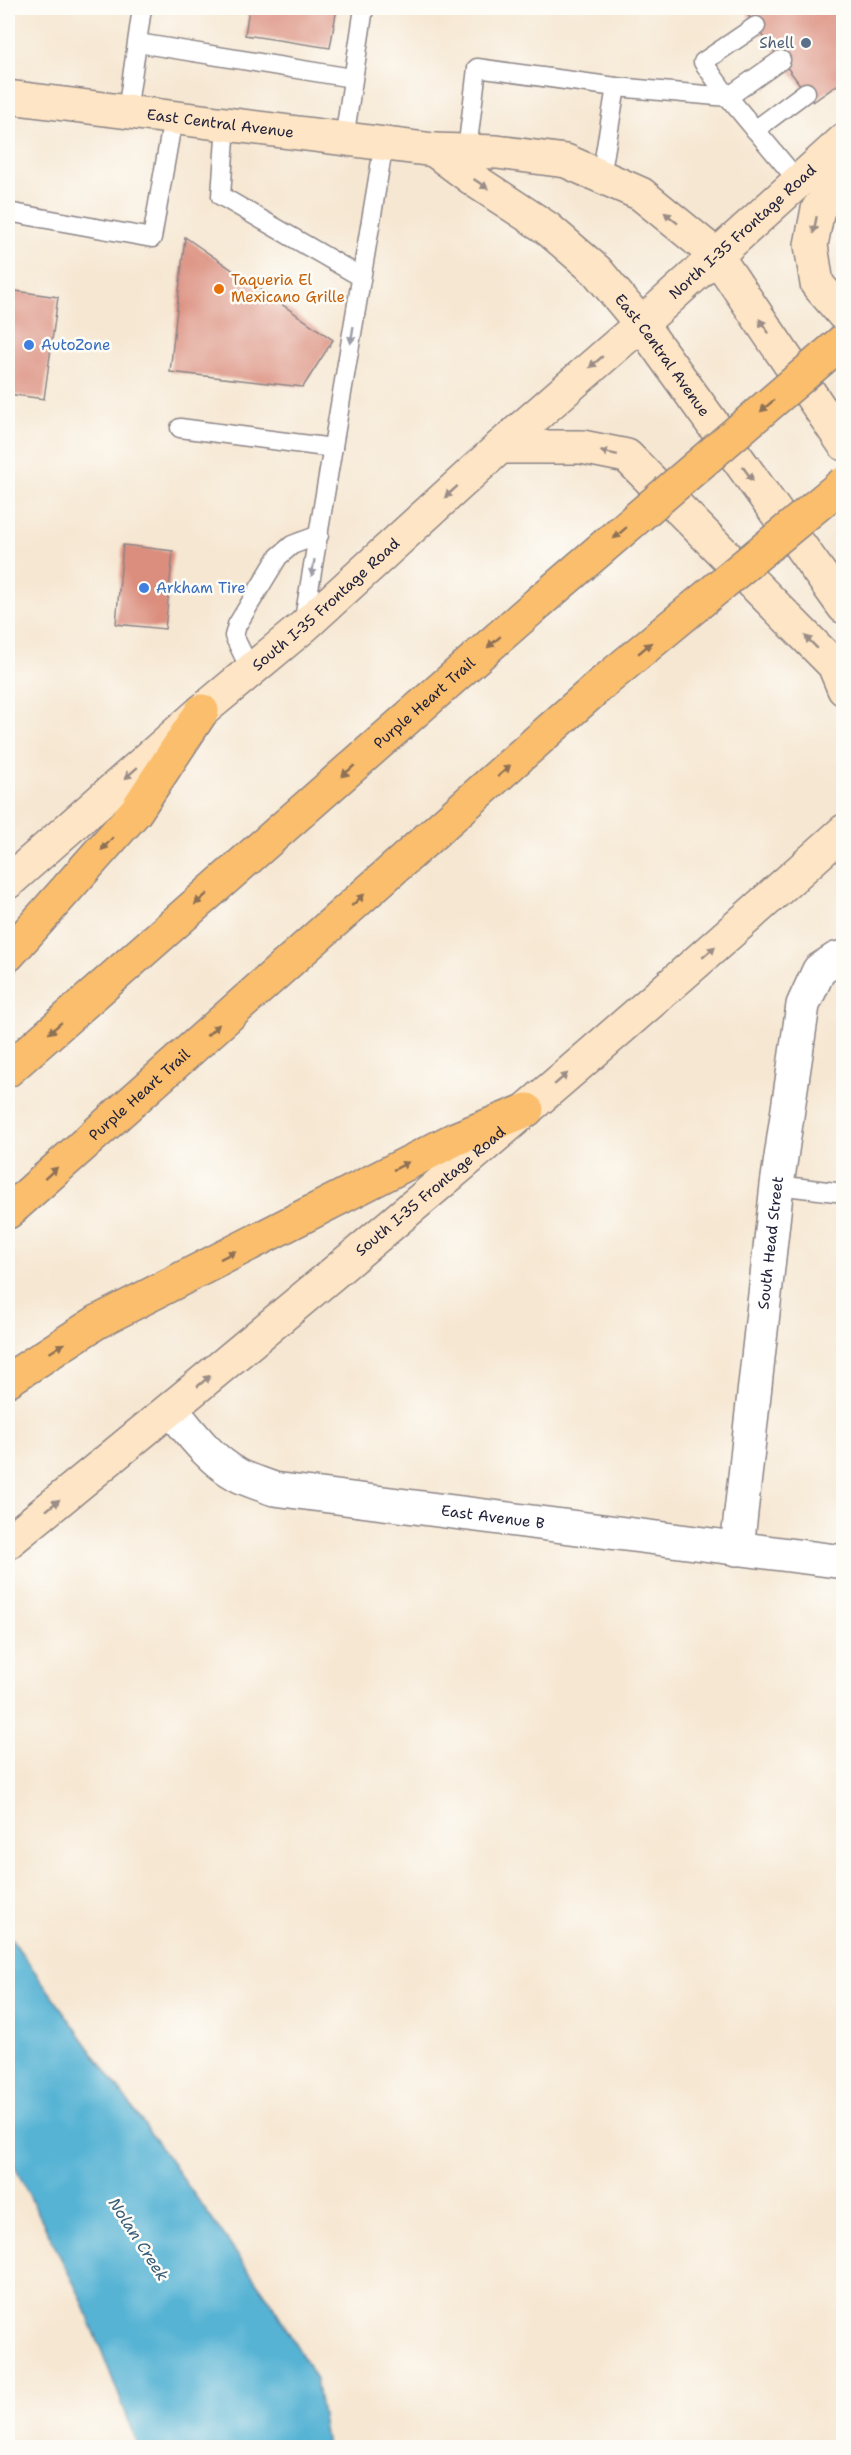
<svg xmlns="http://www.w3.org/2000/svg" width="851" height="2455" viewBox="0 0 851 2455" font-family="'Shantell Sans',sans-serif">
<rect width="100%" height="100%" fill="#fdfcf7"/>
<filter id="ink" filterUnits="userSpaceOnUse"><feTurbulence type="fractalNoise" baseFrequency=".0167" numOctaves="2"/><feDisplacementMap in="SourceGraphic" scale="12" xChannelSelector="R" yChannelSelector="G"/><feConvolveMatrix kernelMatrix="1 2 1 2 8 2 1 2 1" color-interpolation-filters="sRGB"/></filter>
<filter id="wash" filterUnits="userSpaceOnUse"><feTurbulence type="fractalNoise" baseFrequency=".008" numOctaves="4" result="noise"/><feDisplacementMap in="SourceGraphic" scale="24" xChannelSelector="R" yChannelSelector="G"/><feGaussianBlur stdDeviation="1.35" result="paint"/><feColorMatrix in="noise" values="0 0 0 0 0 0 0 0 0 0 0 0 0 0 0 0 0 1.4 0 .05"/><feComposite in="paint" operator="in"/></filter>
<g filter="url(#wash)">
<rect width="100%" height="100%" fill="#f6e7d2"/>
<!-- water -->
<polygon fill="#56b3d4" stroke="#3c6a88" stroke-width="1.5" points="8,1934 271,2302 316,2379 327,2447 139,2447 81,2298 8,2153"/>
<g id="blocks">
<!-- building -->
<g fill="#db8e7e">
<polygon points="249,8 337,8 330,48 245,35"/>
<polygon points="757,8 844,8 844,80 813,102 747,14"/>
<polygon points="185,237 333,340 303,387 170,372"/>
<polygon points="8,290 58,297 44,399 8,394"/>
<polygon points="123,545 173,551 165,629 116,624"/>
</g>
</g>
</g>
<g filter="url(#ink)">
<use href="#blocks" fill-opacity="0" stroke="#8c8486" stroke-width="1.5"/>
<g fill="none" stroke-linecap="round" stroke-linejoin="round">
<defs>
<g id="lane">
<polyline points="756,26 703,62 728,97 781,60"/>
<polyline points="138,43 352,78"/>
<polyline points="127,112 142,8"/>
<polyline points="226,124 221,196 361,277"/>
<polyline points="755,130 806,92"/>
<polyline points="344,139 364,8"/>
<polyline points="467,151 477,68 616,87 728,97 798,181"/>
<polyline points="601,177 616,87"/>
<polyline points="8,212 152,238 173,118"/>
<polyline points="180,428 333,448"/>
<polyline points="303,625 384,143"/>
<polyline points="251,671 234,636 237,625 278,557 292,545 319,535"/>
<polyline points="777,1185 844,1193"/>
</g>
<g id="street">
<path id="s1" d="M171,1409C191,1433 210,1460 238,1475C249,1481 262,1484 274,1489L844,1562"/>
<path id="s2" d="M737,1549L777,1185L803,1005L819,970L836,959L844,957"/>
</g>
<g id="secondary">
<path id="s3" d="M8,97L434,150L497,152L566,161L641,194L716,255L844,444"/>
<path id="s4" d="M434,150L477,182L547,228L597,271L641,324L844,607"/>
<polyline points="844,176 818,209 811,245 817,284 844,315"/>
<polyline points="500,447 582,447 627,456 834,665 844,689"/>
<path id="s5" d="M8,882L202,711L303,627L500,447L641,324L844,140"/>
<path id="s6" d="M8,1542C291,1311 572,1076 844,831"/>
</g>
<g id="highway">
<polyline points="8,955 136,811 202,711"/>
<path id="s7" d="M8,1070L538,603"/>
<path id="s8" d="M8,1212L600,685"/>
<polyline points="8,1380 97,1322 455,1139 527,1110"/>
</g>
</defs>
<!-- lane casing -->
<use href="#lane" stroke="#8c8486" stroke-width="21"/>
<!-- street casing -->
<use href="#street" stroke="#8c8486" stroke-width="36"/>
<!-- secondary casing -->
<use href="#secondary" stroke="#8c8486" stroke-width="36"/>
<!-- highway casing -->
<use href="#highway" stroke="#8c8486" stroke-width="36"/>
<!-- lane -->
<use href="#lane" stroke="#fff" stroke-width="18"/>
<!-- street -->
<use href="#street" stroke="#fff" stroke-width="33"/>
<!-- secondary -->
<use href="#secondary" stroke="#fde5c5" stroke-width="33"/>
<!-- highway -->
<use href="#highway" stroke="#fabe6d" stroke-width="33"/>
<defs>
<g id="highway-bridge">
<polyline points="538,603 844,340"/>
<polyline points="600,685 844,483"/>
</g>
</defs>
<!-- highway-bridge casing -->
<use href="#highway-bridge" stroke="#8c8486" stroke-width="36" stroke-linecap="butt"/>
<!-- highway-bridge -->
<use href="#highway-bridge" stroke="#fabe6d" stroke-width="33"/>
</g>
<!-- one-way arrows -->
<defs><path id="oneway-solid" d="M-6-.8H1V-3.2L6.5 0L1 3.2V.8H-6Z" transform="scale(1.5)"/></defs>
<g fill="#9a8d87">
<use href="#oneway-solid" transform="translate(481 184) rotate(34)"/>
<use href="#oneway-solid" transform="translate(671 218) rotate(-141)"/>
<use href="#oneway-solid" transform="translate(815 225) rotate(101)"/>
<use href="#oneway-solid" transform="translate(764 326) rotate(-124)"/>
<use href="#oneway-solid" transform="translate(596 362) rotate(139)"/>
<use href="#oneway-solid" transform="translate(609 453) rotate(-168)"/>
<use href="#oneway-solid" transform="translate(748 474) rotate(54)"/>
<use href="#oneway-solid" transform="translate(451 492) rotate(138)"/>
<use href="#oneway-solid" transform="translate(811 642) rotate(-135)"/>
<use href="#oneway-solid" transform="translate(131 773) rotate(139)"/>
<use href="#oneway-solid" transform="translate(709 952) rotate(-41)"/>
<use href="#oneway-solid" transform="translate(561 1079) rotate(-41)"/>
<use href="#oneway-solid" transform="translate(204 1381) rotate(-40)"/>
<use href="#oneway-solid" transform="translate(53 1505) rotate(-39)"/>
</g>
<g fill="#9c9ca7">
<use href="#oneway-solid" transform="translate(352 335) rotate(99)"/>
<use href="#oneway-solid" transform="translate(313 568) rotate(100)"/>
</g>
<g fill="#8e7054">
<use href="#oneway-solid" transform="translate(767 406) rotate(139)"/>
<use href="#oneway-solid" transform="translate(620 533) rotate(139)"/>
<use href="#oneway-solid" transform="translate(494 642) rotate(139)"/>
<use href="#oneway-solid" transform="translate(645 648) rotate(-40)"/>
<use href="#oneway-solid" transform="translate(348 771) rotate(139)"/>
<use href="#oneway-solid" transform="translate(504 771) rotate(-42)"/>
<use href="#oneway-solid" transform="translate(107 844) rotate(132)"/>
<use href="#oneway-solid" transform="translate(201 899) rotate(139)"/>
<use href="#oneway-solid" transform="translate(358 900) rotate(-42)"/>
<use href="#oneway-solid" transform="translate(55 1028) rotate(139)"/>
<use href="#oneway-solid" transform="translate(213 1030) rotate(-42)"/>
<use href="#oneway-solid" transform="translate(401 1166) rotate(-27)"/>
<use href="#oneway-solid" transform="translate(51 1173) rotate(-42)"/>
<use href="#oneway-solid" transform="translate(228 1255) rotate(-27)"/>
<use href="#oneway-solid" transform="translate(57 1348) rotate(-33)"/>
</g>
</g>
<!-- markers -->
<circle fill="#5c6f8a" stroke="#fdfcf7" stroke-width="2" cx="806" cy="43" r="6"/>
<circle fill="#e8710a" stroke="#fdfcf7" stroke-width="2" cx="219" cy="289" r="6"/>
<g fill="#3f7fe0" stroke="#fdfcf7" stroke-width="2">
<circle cx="29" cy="345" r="6"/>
<circle cx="144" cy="588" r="6"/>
</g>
<g text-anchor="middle" stroke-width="5" stroke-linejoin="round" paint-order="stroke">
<!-- service labels -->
<g font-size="15" fill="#4e5e75" stroke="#fdfcf7" text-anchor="end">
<text x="794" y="48">Shell</text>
</g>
<!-- street labels -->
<g font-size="15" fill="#22223b" stroke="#fdfcf7">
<text dy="5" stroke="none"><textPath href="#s3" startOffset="214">East Central Avenue</textPath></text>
<text dy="5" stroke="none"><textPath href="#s5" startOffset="981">North I-35 Frontage Road</textPath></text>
<text dy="5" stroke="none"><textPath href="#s4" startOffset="310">East Central Avenue</textPath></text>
<text dy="5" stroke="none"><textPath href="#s5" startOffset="422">South I-35 Frontage Road</textPath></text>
<text dy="5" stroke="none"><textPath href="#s7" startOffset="555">Purple Heart Trail</textPath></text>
<text dy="5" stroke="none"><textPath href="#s8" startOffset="176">Purple Heart Trail</textPath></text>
<text dy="5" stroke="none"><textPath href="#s6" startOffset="549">South I-35 Frontage Road</textPath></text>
<text dy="5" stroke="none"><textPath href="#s2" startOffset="308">South Head Street</textPath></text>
<text dy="5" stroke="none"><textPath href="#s1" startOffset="354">East Avenue B</textPath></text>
</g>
<!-- food labels -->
<g font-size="15" fill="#c56008" stroke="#fdfcf7" text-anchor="start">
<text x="231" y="285">Taqueria El<tspan x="231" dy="17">Mexicano Grille</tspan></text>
</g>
<!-- shop labels -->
<g font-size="15" fill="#366cbe" stroke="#fdfcf7" text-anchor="start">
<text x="41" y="350">AutoZone</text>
<text x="156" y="593">Arkham Tire</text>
</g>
<!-- water labels -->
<g font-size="16" font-style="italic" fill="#375c78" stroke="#fdfcf7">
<text transform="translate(139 2239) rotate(57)" y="6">Nolan Creek</text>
</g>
</g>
<!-- margin -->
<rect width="851" height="2455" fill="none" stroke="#fdfcf7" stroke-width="30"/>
</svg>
